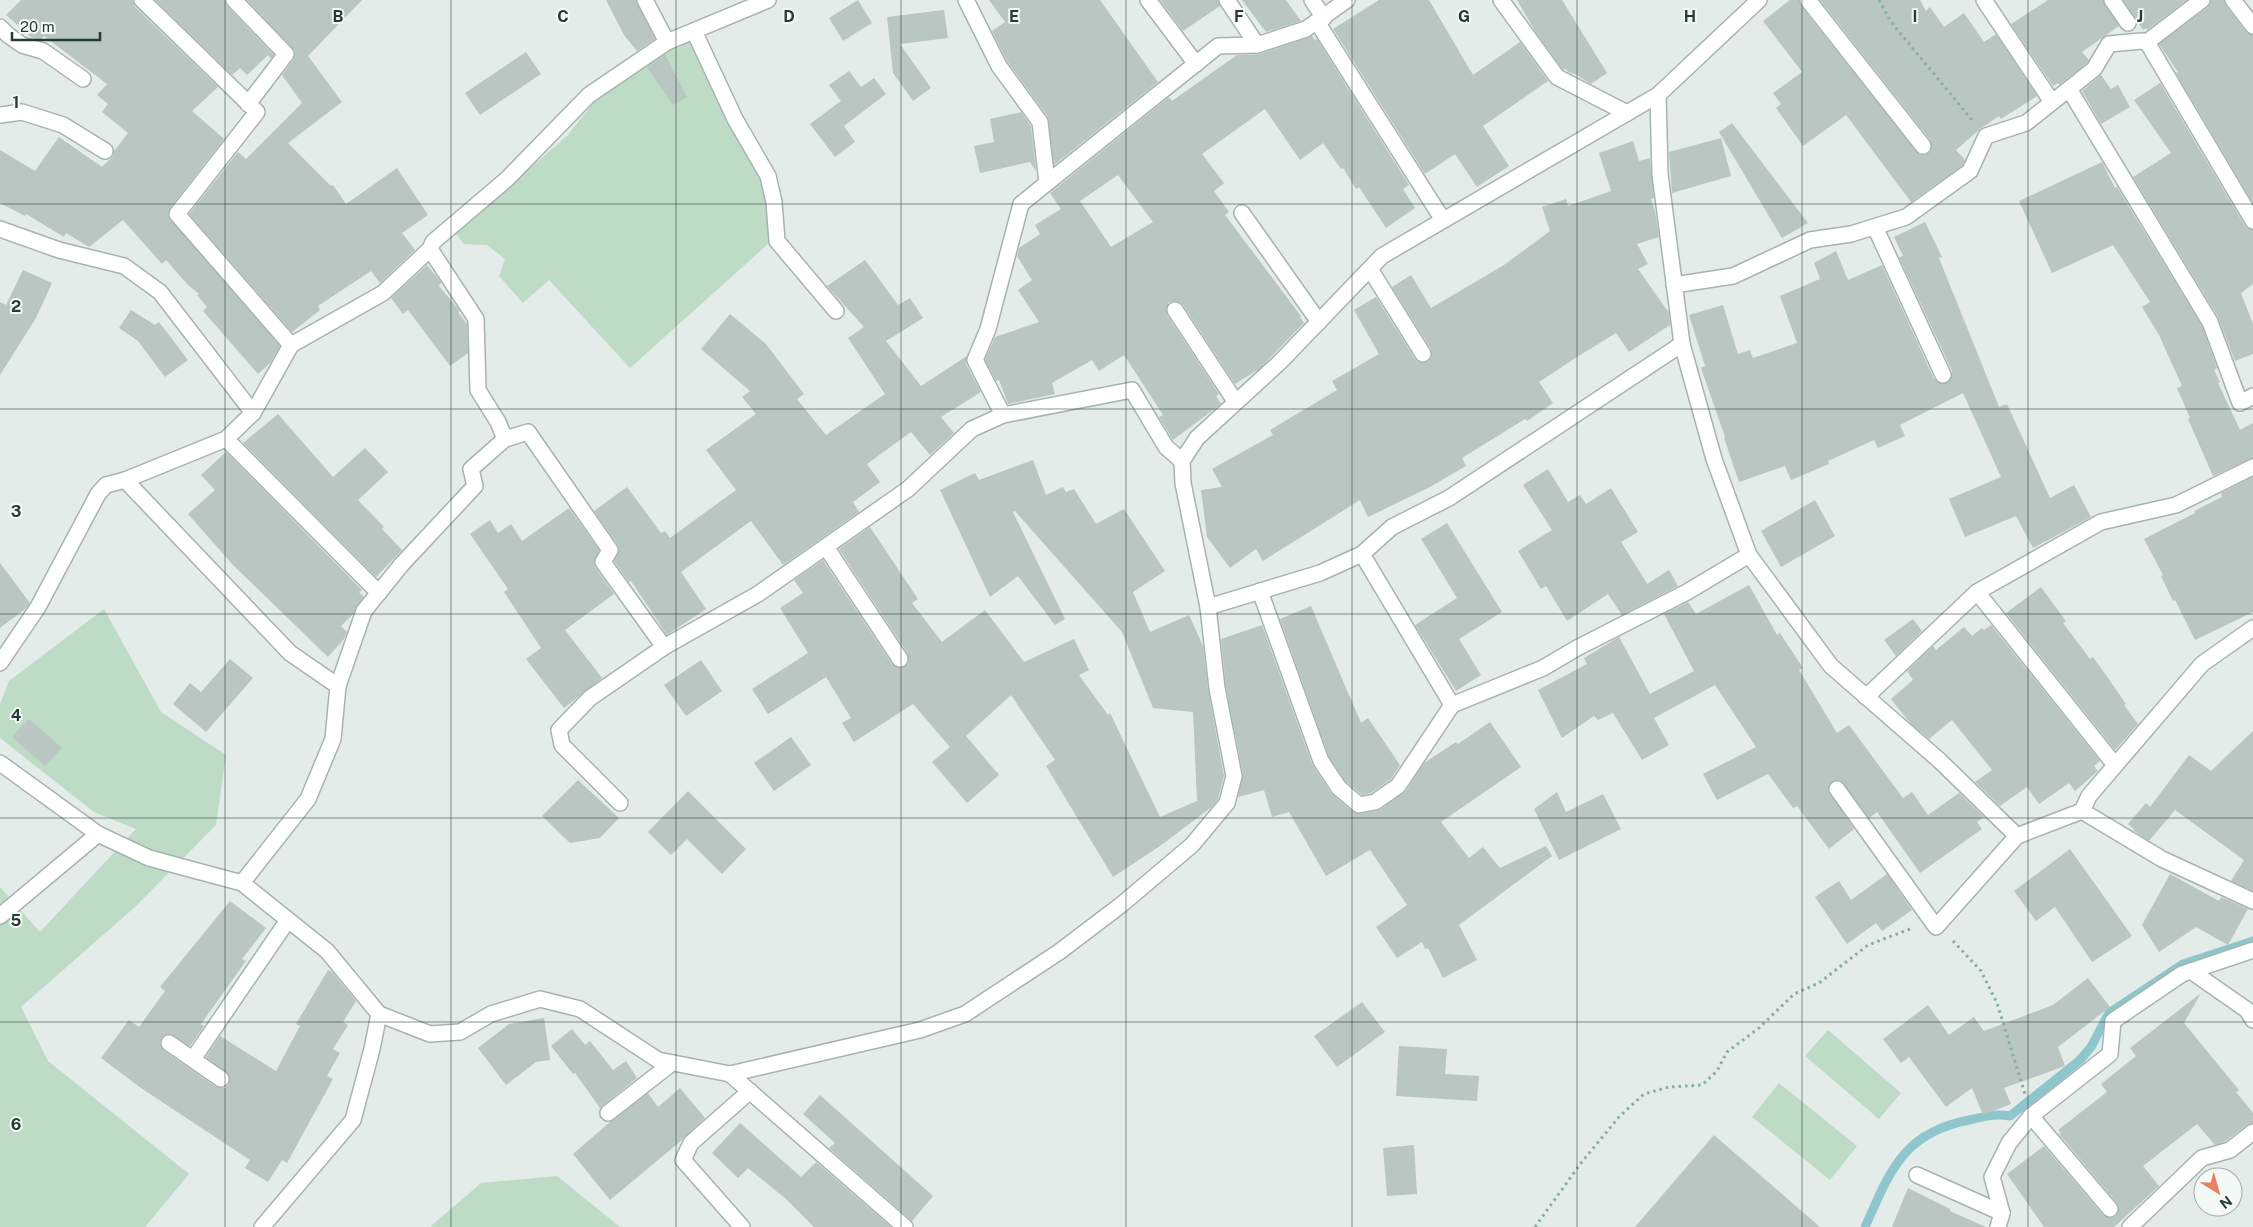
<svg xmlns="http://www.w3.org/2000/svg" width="2253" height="1227" viewBox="0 0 2253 1227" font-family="'Public Sans',sans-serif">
<rect width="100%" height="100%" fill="#e3ece8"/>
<!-- green -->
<g fill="#bedbc5">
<polygon points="688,39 764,181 771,222 768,244 630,368 549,280 523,303 499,276 505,259 487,245 464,244 455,233 567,136 595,101 660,54"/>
<polygon points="104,609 161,712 226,755 216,825 135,907 21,1007 48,1061 189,1174 145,1227 0,1227 0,887 40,932 136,829 94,812 0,738 0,704 9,681"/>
<polygon points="1828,1030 1901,1093 1879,1119 1805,1056"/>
<polygon points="1779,1083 1857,1146 1830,1180 1752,1117"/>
<polygon points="557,1176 620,1227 430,1227 481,1183"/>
</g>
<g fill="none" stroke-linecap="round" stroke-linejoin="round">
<!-- stream -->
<path stroke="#8fc6cd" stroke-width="9" d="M1865,1227C1890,1172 1902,1133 1969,1120C1983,1117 1996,1113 2010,1116L2080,1060L2091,1047L2109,1013L2183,964L2253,941"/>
</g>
<!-- building -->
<g fill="#b9c6c1" fill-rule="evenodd">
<polygon points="21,0 133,0 135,7 218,87 192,111 224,139 170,208 168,216 280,346 271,362 258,374 203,311 207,307 197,295 199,294 188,285 166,260 162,264 123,220 89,247 66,233 64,237 26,214 25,216 0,203 0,150 35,171 59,137 102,167 113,156 114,151 128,133 102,112 108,104 97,95 107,84 44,36 40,40 32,38 6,15"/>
<polygon points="155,0 225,0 227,6 274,55 271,59 268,55 247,75 240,68 232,75"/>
<polygon points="247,0 362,0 308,56 342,102 288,143 331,186 333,185 346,204 397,168 428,215 402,233 415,250 380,283 371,271 318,306 320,310 292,332 189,214 238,152 246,159 302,103 282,75 294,59 295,51"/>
<polygon points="606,0 636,0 655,39 637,51 624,35"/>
<polygon points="858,0 872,23 843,41 829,18"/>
<polygon points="989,0 1100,0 1158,82 1054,165 1048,117 1007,61 992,31 1005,22"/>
<polygon points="1160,0 1218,0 1220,6 1183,31"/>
<polygon points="1242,0 1286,0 1301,21 1266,32"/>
<polygon points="1379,0 1429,0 1473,75 1520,42 1548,81 1483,126 1509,166 1477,187 1455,154 1425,174 1333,29"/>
<polygon points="1517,0 1562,0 1607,73 1591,84 1575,74 1568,72 1566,69 1563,70 1535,31"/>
<polygon points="1790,0 1799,0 1801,6 1920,155 1925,155 1931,150 1930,140 1820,0 1920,0 1926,11 1930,7 1944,27 1964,13 1984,42 1996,34 2037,96 2001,119 1999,116 1980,129 1956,150 1965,160 1963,165 1911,202 1846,115 1803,146 1776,108 1781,104 1773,93 1802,72 1763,21"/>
<polygon points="2048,0 2103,0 2119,26 2082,52 2089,60 2087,63 2059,85 2058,83 2053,86 2011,24"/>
<polygon points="2123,0 2187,0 2147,30 2146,28 2143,30"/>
<polygon points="2211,0 2224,0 2226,6 2246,32 2253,35 2253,203 2176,73 2178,72 2159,44 2208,7"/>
<polygon points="944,10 948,38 900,44 931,88 913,101 893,73 887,17"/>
<path d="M1312,36L1315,40L1317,39L1409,185L1403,189L1415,208L1386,228L1359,187L1356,189L1343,168L1341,169L1323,143L1300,160L1265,109L1202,154L1224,183L1214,191L1229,212L1225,215L1301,316L1300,317L1304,323L1259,369L1235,384L1183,305L1175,301L1169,302L1166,310L1167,315L1219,394L1216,396L1221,404L1173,440L1159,417L1163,415L1124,355L1099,371L1092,360L1052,383L1055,394L1008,404L999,380L996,381L985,360L995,337L1039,322L1018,290L1032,280L1017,256L1019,248L1040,234L1035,225L1061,209L1050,193L1169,97L1172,101L1237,55L1260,54ZM1118,175L1153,222L1111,247L1080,201Z"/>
<polygon points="526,52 541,74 480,115 465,93"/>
<polygon points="665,55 687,97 673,105 647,67"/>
<polygon points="849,71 861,87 874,78 886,94 844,126 855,142 835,157 810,124 841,101 829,85"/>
<polygon points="2101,75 2111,89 2118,85 2130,107 2101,124 2082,91"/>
<polygon points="2160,83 2245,226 2253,230 2253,284 2241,293 2253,324 2253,354 2235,361 2218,317 2133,177 2171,153 2134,100"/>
<polygon points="1021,112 1031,126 1036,171 1030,162 980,173 974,146 994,142 990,119"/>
<polygon points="1732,123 1808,223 1782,238 1719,132"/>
<polygon points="1721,138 1731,176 1672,193 1669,152"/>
<polygon points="1633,141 1639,161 1650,158 1654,198 1651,199 1655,211 1659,237 1637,244 1648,264 1638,269 1669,313 1670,325 1629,352 1616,333 1577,357 1539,382 1553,403 1527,421 1525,419 1462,458 1466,466 1430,487 1368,517 1360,500 1263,561 1256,549 1230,568 1207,537 1201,490 1222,487 1212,469 1273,435 1270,430 1337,390 1332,381 1379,354 1354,310 1376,297 1415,359 1419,362 1428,362 1431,358 1431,349 1392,287 1411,275 1431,308 1504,265 1550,231 1542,207 1566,199 1568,206 1611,191 1599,153"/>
<polygon points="2102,162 2115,188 2117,187 2202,326 2217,368 2214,370 2220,382 2218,383 2240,430 2253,423 2253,458 2213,476 2188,419 2190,418 2177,388 2182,386 2159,335 2142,307 2150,302 2113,245 2052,273 2019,201"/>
<polygon points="1925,222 1942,257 1939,258 1999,407 2007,404 2050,498 2074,485 2091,517 2033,548 2016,516 1965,537 1949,499 2001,477 1963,393 1900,425 1905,436 1878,448 1874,440 1828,461 1829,464 1791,480 1785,466 1739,482 1724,438 1725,437 1701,368 1705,366 1689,315 1723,305 1738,354 1750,350 1753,358 1797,343 1780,296 1820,279 1814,263 1836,251 1848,280 1882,265 1934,379 1942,384 1950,381 1952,371 1899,257 1903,256 1894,237"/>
<polygon points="865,260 898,305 910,298 923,318 886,341 921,386 967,356 966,364 981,392 941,417 954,433 930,455 911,432 867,464 880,482 853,502 859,512 783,565 751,521 681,572 706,609 667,635 631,581 629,582 614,561 619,550 618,545 594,511 627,487 661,533 665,531 670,538 736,490 706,450 756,414 742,397 750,391 701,349 730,314 766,344 804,394 797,399 826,435 885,394 848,338 864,327 827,286"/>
<polygon points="427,265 441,282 439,286 455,305 460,311 458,312 467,324 468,353 450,366 408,310 403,314 391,298"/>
<polygon points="23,270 52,283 36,318 0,375 0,302 6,305"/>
<polygon points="131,310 155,325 159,322 188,360 165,377 138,341 119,328"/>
<polygon points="278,414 333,477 365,448 388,472 358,500 384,527 382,529 402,550 376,577 243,443"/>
<polygon points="226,452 362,590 359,592 364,597 354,613 341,626 347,632 344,639 328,657 233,565 188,514 215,490 201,475"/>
<polygon points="1033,460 1046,495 1063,487 1066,492 1074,489 1096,524 1124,509 1165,571 1133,592 1150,632 1189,615 1203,646 1208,689 1224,776 1218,799 1213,806 1160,846 1113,877 1046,766 1055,760 1011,695 966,736 999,775 967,803 932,762 950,747 913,704 854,742 842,723 851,718 826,677 768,714 752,689 808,653 780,608 803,593 794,580 823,560 892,664 900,668 908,664 908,654 839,549 870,527 918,599 912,603 942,642 985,610 1024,662 1074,639 1089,670 1079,675 1108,715 1110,713 1160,817 1197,801 1193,712 1153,708 1122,632 1015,511 1013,512 1065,619 1055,625 1018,576 990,597 940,490 975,473 979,480"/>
<polygon points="1548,469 1568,502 1580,495 1586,504 1611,488 1638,532 1621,542 1648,585 1647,584 1669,570 1678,586 1622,615 1608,594 1567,621 1546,586 1541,589 1518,551 1552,530 1523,485"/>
<polygon points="2253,477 2253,612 2195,640 2175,600 2173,601 2161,576 2163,575 2144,539 2195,513 2194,511 2222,497 2221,493"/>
<polygon points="1815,500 1835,536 1781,567 1761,531"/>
<polygon points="569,508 599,550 594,562 595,567 614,594 565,630 602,678 564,708 526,659 541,648 504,592 508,589 470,534 490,520 498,533 511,524 522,541"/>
<polygon points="1447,523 1502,612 1459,639 1481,675 1456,691 1415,625 1457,598 1421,539"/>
<polygon points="0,563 30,603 25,609 0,628"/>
<polygon points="1749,585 1777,635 1780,633 1803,668 1799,670 1837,733 1849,725 1903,798 1912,792 1928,815 1959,793 1984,817 1977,822 1982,829 1920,873 1877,812 1869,818 1840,780 1831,782 1828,790 1854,829 1829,849 1797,806 1793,808 1768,774 1717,800 1703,774 1756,747 1715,685 1654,718 1669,745 1642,760 1613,713 1598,720 1594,716 1562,738 1538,690 1587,664 1584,658 1619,637 1650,694 1694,671 1664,614 1688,602 1696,614"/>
<polygon points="2041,587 2066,621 2063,623 2090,659 2093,657 2108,678 2126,704 2124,705 2138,724 2115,750 2006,613"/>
<polygon points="1311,606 1361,723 1368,718 1400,765 1391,779 1371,793 1362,795 1346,782 1329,757 1280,619"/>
<polygon points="1913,619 1922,631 1896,656 1884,640"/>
<polygon points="1262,625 1312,764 1331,793 1353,812 1361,814 1380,810 1406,791 1424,763 1456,742 1458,744 1490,722 1521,767 1441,822 1469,858 1483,847 1500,868 1546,846 1552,856 1459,925 1477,960 1443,978 1428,948 1425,949 1422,942 1397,958 1376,927 1407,905 1370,850 1326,876 1289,812 1272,817 1264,790 1238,797 1243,774 1226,687 1221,639"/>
<polygon points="1991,625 2100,761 2094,766 2098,771 2075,791 2069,783 2039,804 2027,787 2000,806 1975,782 1992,770 1952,720 1929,739 1911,724 1891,699 1913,680 1907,671 1933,646 1936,650 1964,627 1972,636 1982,628 1984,630"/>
<polygon points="230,659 253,678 206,732 173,704 190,683 201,692"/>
<polygon points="701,660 722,691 686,716 664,685"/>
<polygon points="29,719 62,748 45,766 12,737"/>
<polygon points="2253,731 2253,891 2231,881 2244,860 2175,810 2149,841 2133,830 2134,829 2128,824 2146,803 2150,807 2189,755 2211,771"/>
<polygon points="791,737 811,765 774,791 754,763"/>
<polygon points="578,780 619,818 600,838 570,843 542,816"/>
<polygon points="688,791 746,849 722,874 687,839 671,855 648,832"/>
<polygon points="1557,792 1566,812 1603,794 1621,829 1559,860 1534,809"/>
<polygon points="2070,849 2132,936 2092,962 2055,907 2036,921 2014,891"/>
<polygon points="1887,874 1912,910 1882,931 1876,923 1847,944 1815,897 1839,881 1851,900"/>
<polygon points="2170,874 2219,901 2221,897 2248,909 2228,945 2196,927 2159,952 2142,925"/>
<polygon points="230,901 266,928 242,959 246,961 201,1024 204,1026 190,1046 169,1034 162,1037 160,1042 164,1051 216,1087 225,1088 229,1084 229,1075 206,1057 220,1036 276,1071 300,1026 296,1024 328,970 332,972 356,1001 343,1022 348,1025 333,1049 340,1053 327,1076 333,1079 287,1163 282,1160 268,1182 245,1168 250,1160 141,1088 101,1058 129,1020 139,1027 165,991 160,987"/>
<polygon points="2088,978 2110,1007 2058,1047 2065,1066 2004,1088 2011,1104 1983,1115 1972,1088 1946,1107 1909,1057 1901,1063 1883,1039 1928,1005 1949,1035 1974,1017 1984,1031 2053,1005"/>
<polygon points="2201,993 2184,1023 2239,1090 2236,1092 2253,1113 2253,1123 2247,1125 2226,1141 2215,1145 2197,1124 2143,1166 2159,1186 2114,1227 2044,1227 2007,1174 2044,1146 2103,1215 2111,1218 2116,1216 2119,1208 2117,1203 2059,1134 2061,1133 2058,1130 2107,1092 2101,1084 2136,1056 2130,1048"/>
<polygon points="1362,1002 1385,1032 1337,1067 1314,1036"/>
<polygon points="544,1018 550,1060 536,1062 506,1085 478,1048 509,1024"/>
<polygon points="572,1029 585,1045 590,1041 613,1070 626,1061 637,1078 600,1108 575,1073 573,1074 551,1046"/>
<polygon points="1399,1046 1447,1049 1445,1074 1479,1076 1477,1101 1396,1096"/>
<polygon points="680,1088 705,1118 682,1140 610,1200 573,1154 610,1122 648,1093 658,1107"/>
<polygon points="820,1095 933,1196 912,1221 829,1148 835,1143 803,1114"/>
<polygon points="740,1123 801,1177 816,1162 891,1227 814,1227 786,1199 748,1168 738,1178 712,1153"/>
<polygon points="1714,1135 1820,1227 1635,1227"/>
<polygon points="1414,1145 1417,1194 1387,1196 1383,1148"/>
<polygon points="1908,1188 1950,1209 1950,1211 1986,1227 1892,1227"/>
</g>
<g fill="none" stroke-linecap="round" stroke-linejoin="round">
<defs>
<g id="lane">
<polyline points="966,0 999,66 1040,122 1047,183 1021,204 988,329 975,360 1003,415"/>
<polyline points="1808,0 1923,146"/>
<polyline points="2112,0 2128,23"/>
<polyline points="0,27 8,35 22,45 43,51 83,79"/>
<polyline points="0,115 22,112 63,125 105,151"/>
<polyline points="1242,213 1319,322"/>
<polyline points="1875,227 1943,375"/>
<polyline points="1370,269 1423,354"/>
<polyline points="1175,310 1235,401"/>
<polyline points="505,439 528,432 610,550 603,562 664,647"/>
<polyline points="826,547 900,659"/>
<polyline points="402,564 475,486 471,469 505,439 498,422 478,390 476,319 430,249"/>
<polyline points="1977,592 2115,765"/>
<polyline points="1866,697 1977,592 2101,522 2176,505 2253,467"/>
<polyline points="1837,789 1936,927 2017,836"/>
<polyline points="2191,971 2247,1010 2253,1020"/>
<polyline points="169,1043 221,1079"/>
<polyline points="193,1059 288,920"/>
<polyline points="608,1113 672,1063"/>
<polyline points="2031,1116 2110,1209"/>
<polyline points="1917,1175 2002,1213"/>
<polyline points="742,1227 683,1160 691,1143 750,1091"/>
<polyline points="2130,1227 2202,1158 2230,1150 2253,1132"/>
</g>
<g id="street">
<polyline points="142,0 257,112 177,214 291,345"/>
<polyline points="234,0 286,54 248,104"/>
<polyline points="645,0 667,42"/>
<polyline points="1148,0 1196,64"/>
<polyline points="1227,0 1257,45"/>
<polyline points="1312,0 1324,18"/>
<polyline points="1501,0 1557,77 1627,113"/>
<polyline points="1984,0 2052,102"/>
<polyline points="2233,0 2253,26"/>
<polyline points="1317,22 1443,220"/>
<polyline points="694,31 735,119 768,176 774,202 777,241 836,311"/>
<polyline points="2147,42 2202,0"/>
<polyline points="2069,89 2210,322 2240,403 2253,396"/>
<polyline points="1658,95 1660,174 1682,344 1714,459 1749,555 1831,666 1940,761 2017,836 2082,811 2089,796 2202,664 2253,628"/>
<polyline points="1047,183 1218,46 1257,45 1306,29 1347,0"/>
<polyline points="0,229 59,250 124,266 160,292 253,413"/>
<polyline points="1674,285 1733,276 1810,240 1851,234 1906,217 1970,171 1986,136 2026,123 2094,69 2109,44 2141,41 2147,42 2253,221"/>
<polyline points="226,439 379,593"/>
<polyline points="125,480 290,653 338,686"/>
<polyline points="1260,591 1321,761 1339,788 1359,805 1375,802 1398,786 1452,705 1362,554"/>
<polyline points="1208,607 1320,573 1362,554 1392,527 1449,498 1682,344"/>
<polyline points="0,663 38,607 98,494 106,485 125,480 226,439 253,413 291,345 383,293 430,249 433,242 507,179 589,95 667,42 768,0"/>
<polyline points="1452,705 1543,668 1577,648 1687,592 1749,555"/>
<polyline points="0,763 98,834 149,858 242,883 327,951 379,1014 430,1034 460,1032 491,1014 540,999 580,1009 658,1060 730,1074 920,1030 965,1014 1059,952 1121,905 1192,845 1227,803 1234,776 1217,688 1208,607 1183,483 1182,461 1197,438 1280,362 1382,256 1658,95 1759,0"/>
<polyline points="620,803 562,745 559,730 590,698 664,647 758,594 908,489 972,429 1003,415 1132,390 1166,447 1182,461"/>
<polyline points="2082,811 2162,859 2253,901"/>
<polyline points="242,883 308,799 333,739 338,686 364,611 402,564"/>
<polyline points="0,916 98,834"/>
<polyline points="730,1074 905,1227"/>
<polyline points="262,1227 353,1120 372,1049 379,1014"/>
<polyline points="1998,1227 2002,1213 1992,1177 2009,1143 2031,1116 2110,1054 2113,1021 2182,974 2253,950"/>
</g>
</defs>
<!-- lane casing -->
<use href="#lane" stroke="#a6b4af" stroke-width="18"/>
<!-- street casing -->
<use href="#street" stroke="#a6b4af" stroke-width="18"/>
<!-- path -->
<g stroke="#86ad9f" stroke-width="3" stroke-dasharray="2.5 4" stroke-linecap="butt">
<polyline points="1879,0 1891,22 1972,120"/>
<polyline points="1953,941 1981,971 1997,1003 2025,1094"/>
<polyline points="1535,1227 1581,1163 1619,1117 1644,1094 1669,1087 1702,1085 1717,1071 1727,1052 1759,1028 1794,994 1819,983 1868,945 1910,929"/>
</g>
<!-- lane -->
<use href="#lane" stroke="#fff" stroke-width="15"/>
<!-- street -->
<use href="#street" stroke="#fff" stroke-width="15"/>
</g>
<!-- grid -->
<path fill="none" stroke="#243c35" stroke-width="1" stroke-opacity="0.55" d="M225,0V1227M451,0V1227M676,0V1227M901,0V1227M1126,0V1227M1352,0V1227M1577,0V1227M1802,0V1227M2028,0V1227M0,204H2253M0,409H2253M0,614H2253M0,818H2253M0,1022H2253"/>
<g font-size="16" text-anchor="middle" font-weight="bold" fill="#243c35" stroke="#f4f9f6" stroke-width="4" stroke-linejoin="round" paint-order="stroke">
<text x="338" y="22">B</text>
<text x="563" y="22">C</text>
<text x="789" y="22">D</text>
<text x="1014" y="22">E</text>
<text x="1239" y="22">F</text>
<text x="1464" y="22">G</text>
<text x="1690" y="22">H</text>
<text x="1915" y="22">I</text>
<text x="2140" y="22">J</text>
<text x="16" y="108">1</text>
<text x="16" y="312">2</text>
<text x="16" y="517">3</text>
<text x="16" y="721">4</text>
<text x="16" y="926">5</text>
<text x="16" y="1130">6</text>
</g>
<!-- north arrow -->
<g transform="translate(2218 1192) rotate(143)"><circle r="24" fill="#f4f9f6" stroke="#a1ada9"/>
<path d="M0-4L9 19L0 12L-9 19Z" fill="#e88065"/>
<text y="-8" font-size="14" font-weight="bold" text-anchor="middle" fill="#243c35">N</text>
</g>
<!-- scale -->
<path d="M12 32v8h88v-8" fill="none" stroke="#243c35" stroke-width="2.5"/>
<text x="20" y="32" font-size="15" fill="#243c35" stroke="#f4f9f6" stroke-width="4" paint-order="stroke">20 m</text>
</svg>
